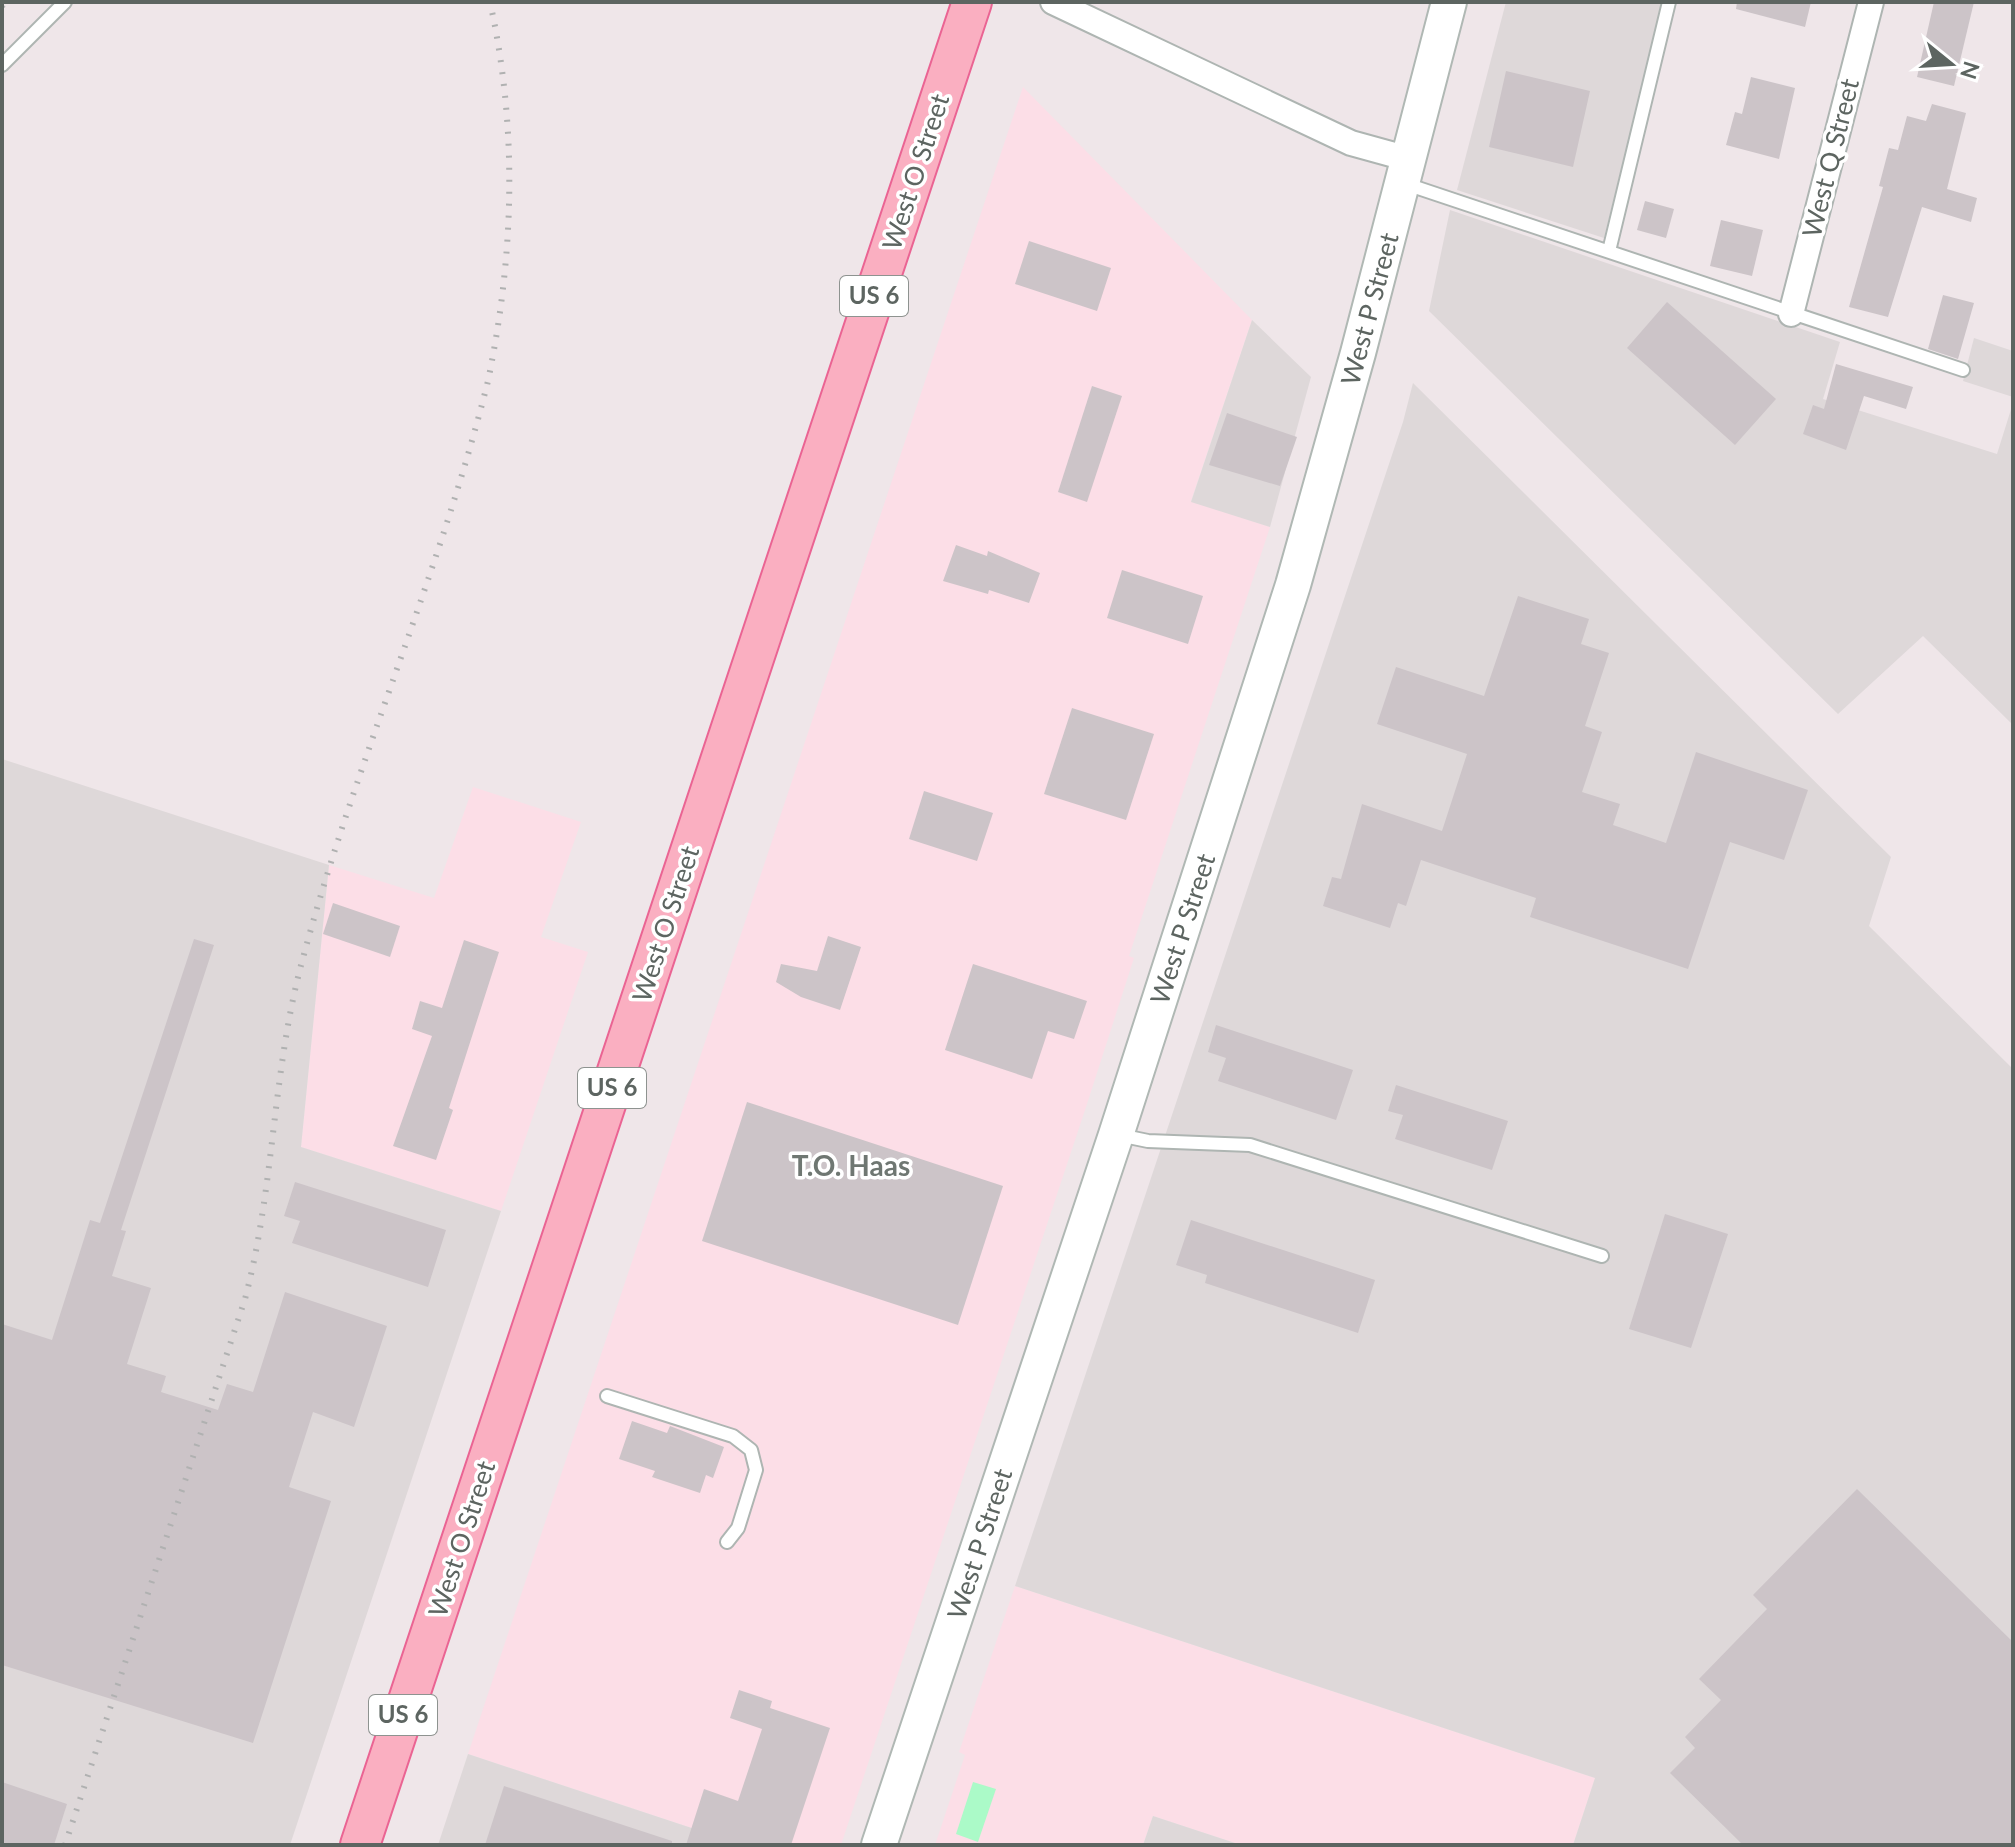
<svg xmlns="http://www.w3.org/2000/svg" width="2015" height="1847" viewBox="0 0 2015 1847" font-family="Lato,sans-serif">
<rect width="100%" height="100%" fill="#efe6e9"/>
<!-- commercial -->
<g fill="#fcdee7">
<polygon points="1023,87 1252,320 1191,501 1270,527 1129,956 1134,958 1086,1107 841,1845 743,1845 468,1754"/>
<polygon points="473,787 581,822 541,937 588,952 501,1211 301,1147 329,865 434,898"/>
<polygon points="1015,1586 1595,1778 1573,1845 1241,1845 1153,1816 1143,1845 935,1845 965,1755 959,1752"/>
</g>
<!-- industrial -->
<g fill="#ded8d9">
<polygon points="1506,2 1663,2 1604,238 1457,190"/>
<polygon points="1450,210 1840,342 1823,399 1997,454 2013,403 2013,725 1923,636 1838,714 1429,311"/>
<polygon points="1252,320 1311,377 1270,527 1191,502"/>
<polygon points="1974,338 2013,351 2013,397 1963,381"/>
<polygon points="1413,383 1891,857 1869,926 2013,1069 2013,1845 1573,1845 1595,1778 1015,1586 1403,422"/>
<polygon points="2,759 329,865 301,1147 501,1211 290,1845 2,1845"/>
<polygon points="468,1754 743,1845 438,1845"/>
<polygon points="1153,1816 1241,1845 1143,1845"/>
</g>
<!-- water -->
<polygon fill="#abfac8" points="973,1782 996,1789 978,1842 956,1834"/>
<!-- building -->
<g fill="#ccc4c8">
<polygon points="1737,2 1811,2 1805,27 1736,9"/>
<polygon points="1934,2 1974,2 1954,86 1917,77"/>
<polygon points="1506,71 1590,91 1573,167 1489,147"/>
<polygon points="1751,77 1795,88 1779,159 1726,145 1735,112 1742,114"/>
<polygon points="1932,104 1966,113 1947,189 1977,198 1971,222 1922,207 1888,317 1849,307 1883,187 1879,186 1889,148 1898,150 1907,116 1926,121"/>
<polygon points="1645,201 1674,209 1666,238 1637,230"/>
<polygon points="1721,220 1763,230 1752,276 1710,266"/>
<polygon points="1029,241 1111,268 1097,311 1015,284"/>
<polygon points="1943,295 1974,303 1958,359 1928,349"/>
<polygon points="1667,302 1776,399 1735,445 1627,348"/>
<polygon points="1836,364 1913,387 1906,409 1864,396 1846,450 1803,434 1813,405 1824,409"/>
<polygon points="1092,386 1122,396 1087,502 1058,492"/>
<polygon points="1227,413 1297,437 1280,486 1209,465"/>
<polygon points="956,545 987,556 988,551 1040,573 1029,603 989,590 988,594 943,581"/>
<polygon points="1122,570 1203,596 1188,644 1107,618"/>
<polygon points="1518,596 1589,619 1581,644 1609,653 1585,726 1602,732 1582,792 1620,804 1613,825 1666,843 1696,752 1808,790 1784,860 1730,842 1688,969 1530,917 1536,898 1421,860 1406,906 1398,903 1390,928 1323,906 1332,877 1341,879 1362,804 1442,831 1467,754 1377,724 1396,667 1484,696"/>
<polygon points="1072,708 1154,734 1126,820 1044,794"/>
<polygon points="924,791 993,813 977,861 909,839"/>
<polygon points="333,903 400,926 390,957 323,934"/>
<polygon points="828,936 861,947 840,1010 801,997 776,982 781,964 817,971"/>
<polygon points="194,939 214,945 121,1230 126,1231 112,1276 151,1288 127,1364 166,1376 161,1392 218,1410 227,1384 253,1392 285,1292 387,1326 354,1427 313,1412 289,1487 331,1501 253,1743 2,1665 2,1324 52,1340 90,1220 100,1223"/>
<polygon points="464,940 499,952 449,1108 453,1110 436,1160 393,1146 432,1036 412,1029 420,1001 442,1008"/>
<polygon points="973,964 1087,1001 1074,1039 1048,1031 1032,1079 945,1050"/>
<polygon points="1216,1025 1353,1070 1336,1120 1218,1081 1226,1058 1208,1052"/>
<polygon points="1396,1085 1508,1121 1492,1170 1395,1139 1403,1115 1388,1111"/>
<polygon points="747,1102 1003,1186 958,1325 702,1241"/>
<polygon points="295,1182 446,1230 428,1287 292,1243 300,1221 284,1216"/>
<polygon points="1665,1214 1728,1234 1691,1348 1629,1329"/>
<polygon points="1191,1220 1375,1280 1358,1333 1205,1283 1207,1275 1176,1265"/>
<polygon points="632,1421 667,1433 670,1426 724,1447 713,1478 706,1475 700,1493 652,1477 655,1471 619,1459"/>
<polygon points="1857,1489 2013,1642 2013,1845 1743,1845 1670,1773 1695,1748 1685,1737 1721,1700 1699,1679 1767,1609 1753,1595"/>
<polygon points="739,1690 772,1701 770,1708 830,1728 791,1845 686,1845 704,1789 738,1801 762,1729 730,1718"/>
<polygon points="2,1782 67,1804 54,1845 2,1845"/>
<polygon points="504,1786 672,1841 672,1845 485,1845"/>
</g>
<g fill="none" stroke-linecap="round" stroke-linejoin="round">
<defs>
<g id="lane">
<polyline points="2,65 65,2"/>
<polyline points="1406,184 1963,370"/>
<polyline points="1609,251 1669,2"/>
<polyline points="1119,1135 1148,1141 1250,1145 1602,1256"/>
<polyline points="607,1396 733,1436 751,1450 756,1470 738,1528 727,1542"/>
</g>
<g id="street">
<polyline points="1053,2 1351,143 1409,159"/>
<polyline points="1791,314 1871,2"/>
</g>
<polyline id="secondary" points="879,1845 1116,1135 1293,585 1358,353 1449,2"/>
<polyline id="primary" points="360,1845 972,2"/>
</defs>
<!-- lane casing -->
<use href="#lane" stroke="#aeb5b2" stroke-width="16"/>
<!-- street casing -->
<use href="#street" stroke="#aeb5b2" stroke-width="28"/>
<!-- secondary casing -->
<use href="#secondary" stroke="#b0b8b4" stroke-width="38"/>
<!-- primary casing -->
<use href="#primary" stroke="#ea6493" stroke-width="42"/>
<!-- lane -->
<use href="#lane" stroke="#fff" stroke-width="12"/>
<!-- street -->
<use href="#street" stroke="#fff" stroke-width="24"/>
<!-- secondary -->
<use href="#secondary" stroke="#fff" stroke-width="34"/>
<!-- primary -->
<use href="#primary" stroke="#faafc1" stroke-width="38"/>
<!-- rail -->
<g stroke="#b0b1b1" stroke-width="6" stroke-dasharray="2 10" stroke-linecap="butt">
<polyline points="2,6 6,2"/>
<path d="M65,1845L245,1299C275,1186 272,1070 303,958C355,763 439,577 488,381C514,255 518,129 490,2"/>
</g>
</g>
<g text-anchor="middle" stroke-width="7" stroke-linejoin="round" paint-order="stroke">
<!-- shield labels -->
<g fill="#fff" stroke="#8e9390" stroke-width="2">
<rect x="840" y="276" width="68" height="40" rx="6"/>
<rect x="578" y="1068" width="68" height="40" rx="6"/>
<rect x="369" y="1695" width="68" height="40" rx="6"/>
</g>
<g font-size="24" font-weight="bold" fill="#5d6561">
<text x="874" y="304">US 6</text>
<text x="612" y="1096">US 6</text>
<text x="403" y="1723">US 6</text>
</g>
<!-- street labels -->
<g font-size="26" fill="#5d6561" stroke="#fff">
<text transform="translate(1831 158) rotate(-76)" y="9">West Q Street</text>
<text transform="translate(916 172) rotate(-72)" y="9">West O Street</text>
<text transform="translate(1370 309) rotate(-75)" y="9">West P Street</text>
<text transform="translate(666 924) rotate(-72)" y="9">West O Street</text>
<text transform="translate(1183 929) rotate(-72)" y="9">West P Street</text>
<text transform="translate(462 1539) rotate(-72)" y="9">West O Street</text>
<text transform="translate(980 1544) rotate(-72)" y="9">West P Street</text>
</g>
<!-- neighbourhood labels -->
<g font-size="28" font-weight="bold" fill="#6f7772" stroke="#fff">
<text x="851" y="1176">T.O. Haas</text>
</g>
</g>
<!-- border -->
<rect width="2015" height="1847" fill="none" stroke="#5d6561" stroke-width="8"/>
<!-- north arrow -->
<g transform="translate(1951 64) rotate(108)" stroke="#ffffff" stroke-width="6" paint-order="stroke">
<path d="M0-6L14 30L0 20L-14 30Z" fill="#5d6561"/>
<text y="-12" font-size="22" font-weight="bold" text-anchor="middle" fill="#5d6561">N</text>
</g>
</svg>
